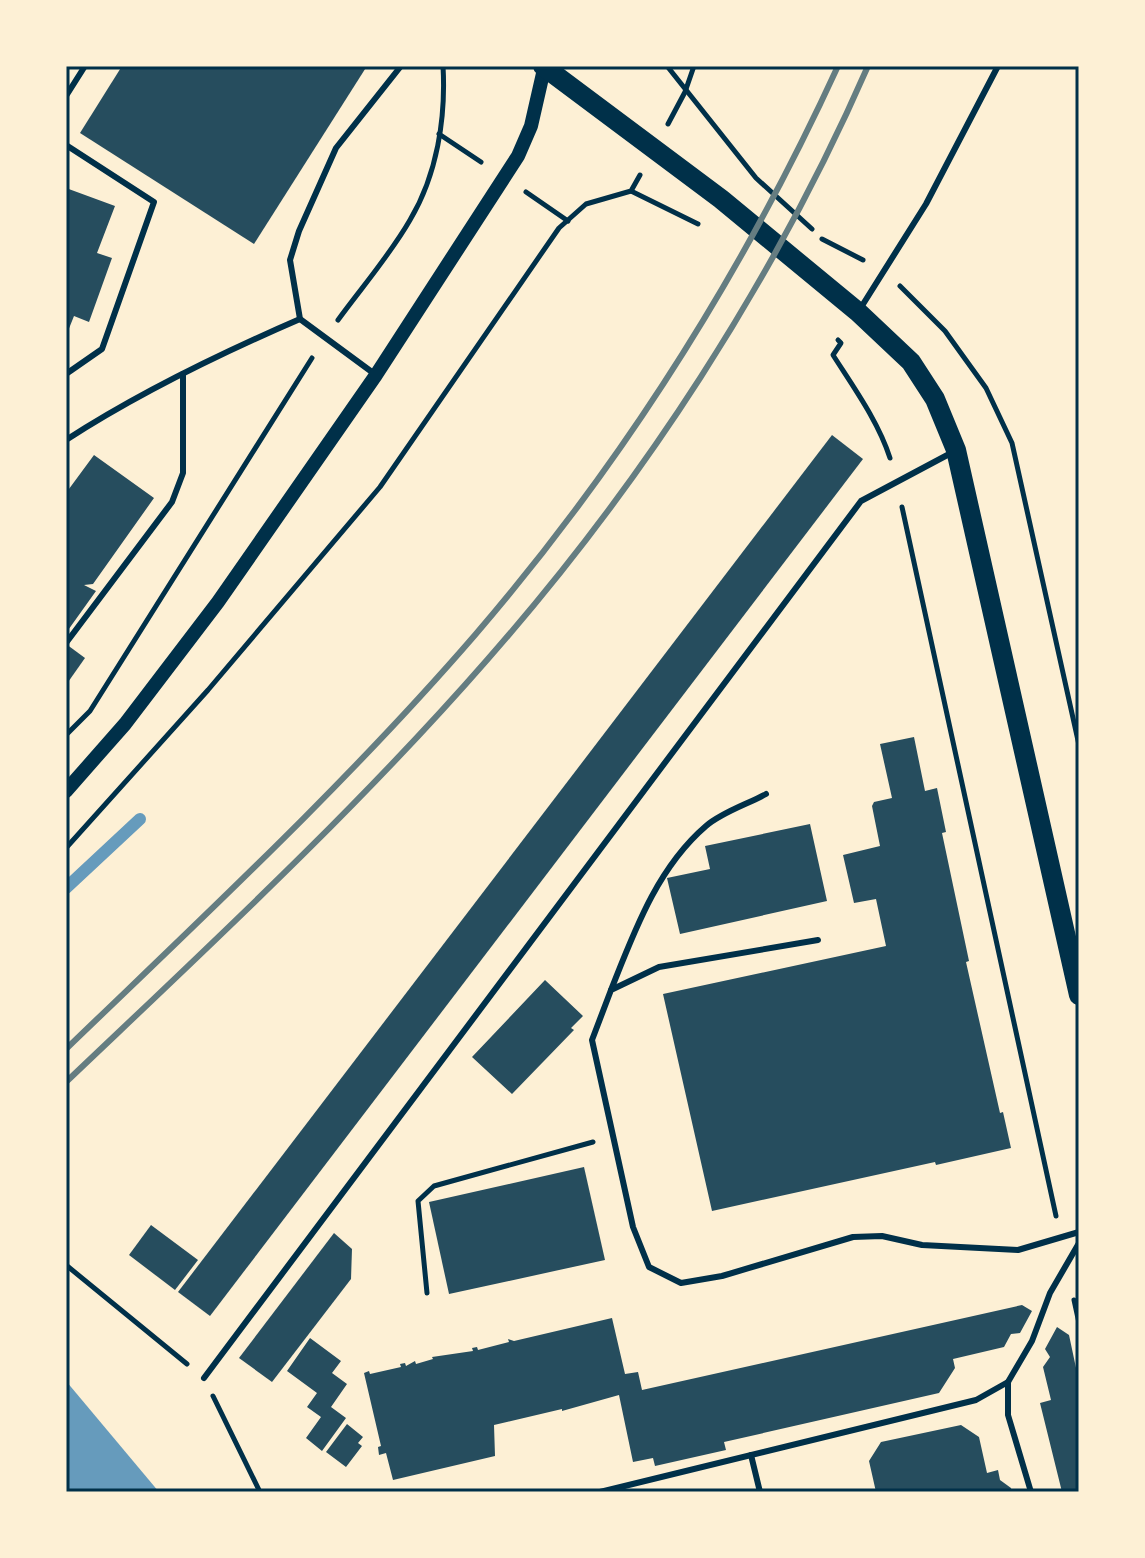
<svg xmlns="http://www.w3.org/2000/svg" width="1145" height="1558" viewBox="0 0 1145 1558" font-family="Overpass,sans-serif">
<rect width="100%" height="100%" fill="#fdf0d5"/>
<!-- water -->
<polygon fill="#669bbc" points="66,1381 159,1492 66,1492"/>
<g fill="none" stroke-linecap="round" stroke-linejoin="round">
<!-- stream -->
<polyline stroke="#669bbc" stroke-width="12" points="66,888 140,819"/>
</g>
<!-- building -->
<g fill="#264d5e">
<polygon points="122,66 367,66 254,244 80,133"/>
<polygon points="66,188 115,206 97,253 112,258 89,322 74,316 66,336"/>
<polygon points="832,435 863,459 210,1316 178,1292"/>
<polygon points="94,455 154,498 93,584 84,585 96,591 66,633 66,493"/>
<polygon points="66,644 85,658 66,685"/>
<polygon points="914,737 925,791 937,788 946,832 942,833 969,961 966,962 1000,1113 1003,1112 1011,1148 936,1165 935,1162 712,1211 663,994 886,946 876,899 854,903 843,855 880,846 872,806 874,802 892,798 880,744"/>
<polygon points="810,824 827,901 680,934 667,878 710,869 705,846"/>
<polygon points="545,980 583,1016 571,1028 574,1030 512,1094 472,1057"/>
<polygon points="584,1167 605,1260 449,1294 429,1202"/>
<polygon points="151,1225 198,1260 175,1290 129,1255"/>
<polygon points="334,1233 352,1249 351,1279 272,1382 239,1358"/>
<polygon points="1022,1305 1032,1311 1020,1333 1011,1334 1004,1347 953,1359 955,1368 939,1393 724,1442 726,1450 655,1466 653,1458 633,1462 619,1395 562,1411 562,1409 494,1425 495,1456 393,1480 386,1453 379,1455 378,1447 381,1446 364,1373 369,1371 370,1374 401,1367 400,1364 405,1363 406,1366 415,1361 416,1364 433,1359 432,1357 473,1351 472,1348 477,1347 478,1350 509,1342 508,1339 514,1341 612,1318 625,1374 638,1372 642,1390"/>
<polygon points="1057,1327 1069,1335 1079,1382 1079,1492 1062,1492 1040,1403 1051,1400 1043,1367 1050,1357 1045,1349"/>
<polygon points="310,1338 341,1361 332,1373 347,1384 331,1407 346,1418 322,1451 306,1438 321,1417 307,1407 317,1393 287,1371"/>
<polygon points="347,1424 363,1437 358,1443 362,1446 346,1467 326,1452"/>
<polygon points="961,1425 979,1437 987,1473 998,1470 1000,1480 1011,1488 1012,1492 876,1492 869,1461 881,1442"/>
</g>
<g fill="none" stroke-linecap="round" stroke-linejoin="round">
<!-- path -->
<g stroke="#003049" stroke-width="5">
<polyline points="667,66 756,178 812,229"/>
<polyline points="668,124 685,92 694,66"/>
<polyline points="439,134 481,162"/>
<polyline points="631,191 698,224"/>
<polyline points="526,192 568,221"/>
<polyline points="822,239 863,260"/>
<polyline points="900,286 945,331 986,388 1012,443 1079,745"/>
<path d="M338,320C362,287 390,255 410,220C437,175 446,118 443,66"/>
<path d="M838,340L841,343L833,355C854,388 878,421 890,458"/>
<polyline points="902,507 1056,1216"/>
<polyline points="66,735 90,711 312,358"/>
<polyline points="66,848 208,690 380,487 559,228 586,204 631,191 640,175"/>
<polyline points="66,1265 187,1364"/>
<polyline points="427,1293 418,1201 434,1186 593,1142"/>
<polyline points="1074,1300 1079,1323"/>
<polyline points="213,1396 260,1492"/>
</g>
<!-- service -->
<g stroke="#003049" stroke-width="6">
<polyline points="66,96 85,66"/>
<polyline points="66,145 154,202 102,349 66,374"/>
<polyline points="860,309 926,204 998,66"/>
<polyline points="376,375 300,319 290,260 299,231 336,148 401,66"/>
<path d="M66,440C140,392 219,354 300,319"/>
<polyline points="66,643 172,502 183,473 183,374"/>
<polyline points="818,940 659,967 611,990 592,1040 633,1227 649,1267 681,1283 722,1276 853,1237 882,1236 922,1245 1018,1250 1079,1232"/>
<path d="M611,990C634,932 657,868 706,826C722,812 748,804 766,794"/>
<polyline points="204,1378 861,501 953,452"/>
<polyline points="751,1455 760,1492"/>
<polyline points="600,1492 976,1400 1008,1382"/>
<polyline points="1031,1492 1008,1415 1008,1382 1032,1341 1050,1293 1079,1243"/>
</g>
<!-- tertiary -->
<polyline stroke="#003049" stroke-width="14" points="66,791 125,724 218,602 376,375 518,156 531,126 544,69"/>
<!-- primary -->
<polyline stroke="#003049" stroke-width="20" points="543,66 721,199 858,312 911,362 935,399 956,450 1079,995"/>
<!-- rail -->
<g stroke="#657d81" stroke-width="6">
<path d="M66,1049C206,914 348,782 475,635C622,464 744,271 838,66"/>
<path d="M66,1082C210,945 356,810 487,660C642,484 774,281 868,66"/>
</g>
</g>
<!-- border -->
<rect width="1145" height="1558" fill="none" stroke="#fdf0d5" stroke-width="136"/>
<rect x="68" y="68" width="1009" height="1422" fill="none" stroke="#003049" stroke-width="3"/>
</svg>
